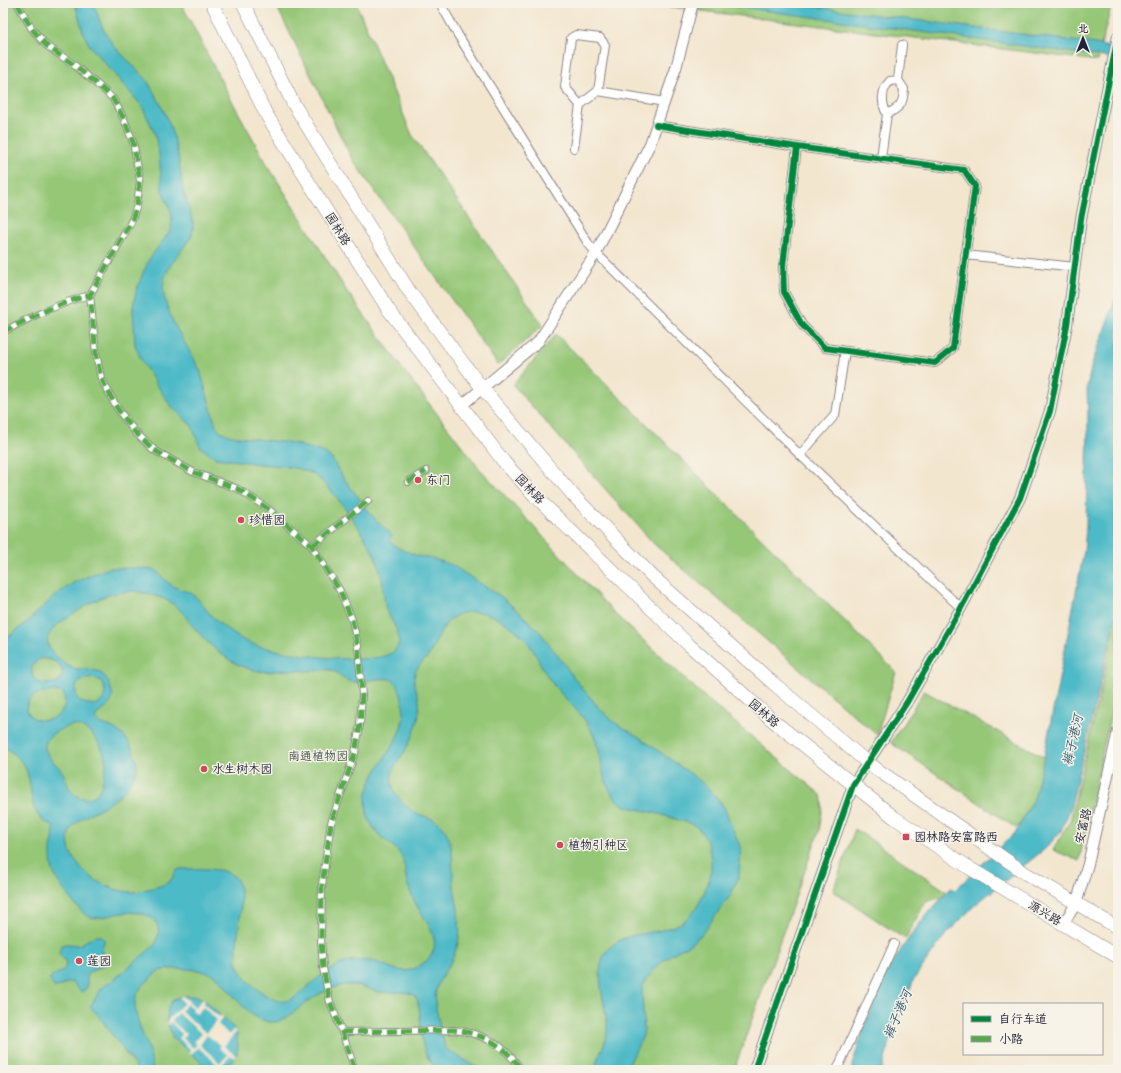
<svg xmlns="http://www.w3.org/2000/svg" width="1121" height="1073" viewBox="0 0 1121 1073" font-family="'Playpen Sans','LXGW WenKai TC',sans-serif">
<rect width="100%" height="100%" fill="#f7f3e8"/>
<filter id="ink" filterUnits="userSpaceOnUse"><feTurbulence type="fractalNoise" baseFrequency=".025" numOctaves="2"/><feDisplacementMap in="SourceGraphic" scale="8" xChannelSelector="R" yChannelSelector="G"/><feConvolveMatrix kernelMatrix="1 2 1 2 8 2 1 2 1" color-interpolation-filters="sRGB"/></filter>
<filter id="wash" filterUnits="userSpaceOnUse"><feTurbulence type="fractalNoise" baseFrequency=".012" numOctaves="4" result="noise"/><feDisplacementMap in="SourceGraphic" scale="16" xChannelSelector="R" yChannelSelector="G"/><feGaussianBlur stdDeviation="0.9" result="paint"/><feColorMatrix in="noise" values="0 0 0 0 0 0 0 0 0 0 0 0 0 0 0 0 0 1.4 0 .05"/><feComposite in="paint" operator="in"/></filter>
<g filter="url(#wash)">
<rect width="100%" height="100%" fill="#f3e6cf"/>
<!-- green -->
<g fill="#95c777" stroke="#5c7459">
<path d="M3,3H181L228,94L268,166L346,290L407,375L479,468L616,615L708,700L821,795C824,807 821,819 819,831L734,1070H3Z"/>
<polygon points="275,3 356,3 412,135 543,325 498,365 352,159"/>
<polygon points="639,3 1112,3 1097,61"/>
<polygon points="556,334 896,672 877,735 654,544 513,385"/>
<polygon points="1118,598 1118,681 1079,861 1053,850 1070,821 1110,649"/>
<polygon points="924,691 1053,762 1041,804 1016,828 891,743"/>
<polygon points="855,829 946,891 942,898 926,901 905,939 833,891"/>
</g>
<!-- water -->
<g fill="#4dbac7" stroke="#386e81" fill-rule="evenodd">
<path d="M75,3H93L104,31L114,46L146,79L158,99L167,118L174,138L178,155L183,191L193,221V229L191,237L170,266L165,276L163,287L165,301L173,322L200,370L216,426L220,431L231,436L292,443L325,453L332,459L342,476L374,518L392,536L389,541L400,549L410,553L418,556L434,559L452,565L500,596L518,611L540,632L582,688L601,710L614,722L639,737L698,779L715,795L724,807L741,849L739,876L730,896L701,935L689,945L672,954L661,962L650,975L643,985L642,993L644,1029L643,1036L626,1070H594C598,1055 608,1042 607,1026C606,1006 593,969 606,952C624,927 662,938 685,920C693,914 698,906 702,897C707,886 712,876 711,864C711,850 706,831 692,824C689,823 685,822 681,821C668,816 655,813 642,810C632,808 623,807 616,799C600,781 603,755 593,734C584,713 563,699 550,680C540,666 534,647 522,636C513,627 499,618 488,614C482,612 476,612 471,612C444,613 441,635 429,655C425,661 417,666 415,673C412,681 418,693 419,701C420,710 418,721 415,730C412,737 409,744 405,751C398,762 388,772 393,787C396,797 406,808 416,813C424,817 434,817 441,825C456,840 451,867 454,886C455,898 459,909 459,921C461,937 457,951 449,965C444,973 438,981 436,991C433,1007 442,1031 445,1048L449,1051L482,1070H440C410,1054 428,1001 412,994C401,990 390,994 379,992C370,990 362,985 352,985C332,984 313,997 298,1009C291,1014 283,1022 274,1022C253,1023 238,1000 225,986C223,983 220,979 217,977C206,969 176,967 163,970C157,971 153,975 149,980C144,984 138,990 136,997C131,1012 146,1040 150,1055C151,1060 152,1065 153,1070H135V1066L98,1015L90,1007L103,986L112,981L155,945C167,918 145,910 122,913C111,914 96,922 86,915C75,907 58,884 53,871C51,865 51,857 51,850C52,842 55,833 53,826C49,824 45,823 42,820C28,806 33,784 25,767C20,758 12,752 3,746V641L26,623L57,594L75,582L91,575L109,568H136L156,570C163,579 170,585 179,589C183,591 188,591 191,593C198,598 204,607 209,613C220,625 231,633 245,641C267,652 378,670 395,650C407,635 388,620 385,606C383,591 383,576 377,561C370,541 329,481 311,473C294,466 278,466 260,464C245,462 230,460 216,458L200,447L192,426L172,407L162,393L142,362L135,345L133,308L136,291L143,273L150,258L171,230L172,217L171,211L162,190L159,154L155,134L142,106L89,45L84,35ZM134,591C151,594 166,597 179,609C184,613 187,619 191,624C207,643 228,664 253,670C265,673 275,671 287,670C295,670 303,671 311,671C317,671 325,669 331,670C339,672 344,681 352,682C363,683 388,674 395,682C398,685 399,690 401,695C417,742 358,768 367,813C369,822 375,831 382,838C388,843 395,847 400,854C405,861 404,869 406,877C408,888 413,900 419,909C424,918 430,925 433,935C435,940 435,948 432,954C430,958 426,962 422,964C405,977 393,968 376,962C369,960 360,960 352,961C334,964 320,976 306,988C300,993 294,1000 286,1001C277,1003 267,996 260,991C251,985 241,976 238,965C231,943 254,883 229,873C214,867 196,869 180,869L176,871C172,883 164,885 153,888C146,889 139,892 132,892C108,892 75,872 69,847C68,842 68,834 71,829C78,817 100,810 111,802C121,796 132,782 136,771C138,766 136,759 134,754C131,742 122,732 111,727C106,725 99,724 95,719L96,715C110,707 117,699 109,684C107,679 104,675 99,672C90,667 78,671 70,667C64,664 60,659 55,655C37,638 55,626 70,616C95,600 104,593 134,591ZM40,659C52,658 60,662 63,674L59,681C55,683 50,684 46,684C31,683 26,666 40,659ZM85,679C88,679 94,678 97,679C109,682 108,709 89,704C85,704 80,702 78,699C74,693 76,686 79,681ZM56,691L63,693C75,721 25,732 27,704C31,693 45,692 56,691ZM73,725C93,727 109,752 105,771C103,782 100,798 86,798C82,798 77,797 74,794C68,789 67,780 63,773C58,764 41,754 46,742C50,732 64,728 73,725Z"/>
<polygon points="710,3 787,3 1096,44 1118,49 1118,59"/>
<polygon points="1118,292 1118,608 1070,810 1061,831 1046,848 975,905 943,938 914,979 893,1031 882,1070 852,1070 852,1065 866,1022 889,968 904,945 922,920 951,888 955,890 1016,832 1034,799 1044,757 1084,551 1086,527 1088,418 1087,387 1092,364"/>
<path d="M95,936H101L104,939C105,943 102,945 102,949C101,956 106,957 103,966L89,972L87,975V988L83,991H80L72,982C65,982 61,988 54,987L50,981L51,977C57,973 69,971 65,961C63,958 61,956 59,952L61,946L65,944L79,945Z"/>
<polygon points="185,996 197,996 204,1000 234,1028 237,1034 238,1049 236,1056 230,1063 214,1067 204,1065 173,1038 167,1021 168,1007 172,1001 179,997"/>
</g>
<!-- pier -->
<path fill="#f3e6cf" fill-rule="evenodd" d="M183,996L195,1007L203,999L205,1001L203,1004L219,1017L221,1015L223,1017L218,1024L229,1035L234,1029L236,1032L224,1046L236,1056L235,1058L231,1055L222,1065L217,1066L218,1065L198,1047L191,1054L189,1052L190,1049L179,1038L182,1034L171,1022L168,1025L167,1021L184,1003L179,997ZM187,1004L193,1009L192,1010L197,1014L203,1007L217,1020L206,1033L181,1011ZM178,1013L202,1034L194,1042L197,1045L193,1048L183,1038L186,1034L172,1021ZM207,1035L221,1046L219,1048L228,1055L220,1063L200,1045Z"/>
</g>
<g filter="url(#ink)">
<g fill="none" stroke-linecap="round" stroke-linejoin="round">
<defs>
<g id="pedestrian">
<polyline points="17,3 32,29 47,46 73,64 105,91 113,99 124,119 133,142 140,180 137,205 132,220 116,249 90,295 96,353 101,378 117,408 135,432 154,450 193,472 238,489 267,508 312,546 340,591 352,620 358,646 362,695 360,725 355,753 331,823 322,885 321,939 323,968 330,1002 342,1032 355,1070"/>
<path d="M3,332C31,317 59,303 90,295"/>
<polyline points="408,482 426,471"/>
<polyline points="312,546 368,501"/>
<path d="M342,1032L454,1030C481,1033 506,1045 521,1070"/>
</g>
<g id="minor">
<polyline points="440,3 458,35 588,243 596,253 800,455 961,608"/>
<path d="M898,80L890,81C881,90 881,103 887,114C901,107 903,104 904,89L898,80L902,45"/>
<polyline points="580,105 565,87 571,38 576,35 600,38 605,45 598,91"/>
<polyline points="656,125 797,147 964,170 975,186 953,348 935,363 825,348 802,325 784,292 783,266 797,147"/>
<polyline points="574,148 580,105 598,91 665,102"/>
<polyline points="881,158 887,114"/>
<polyline points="965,255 1075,267"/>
<polyline points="800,455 835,415 845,351"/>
<polyline points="837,1070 894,944"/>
</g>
<g id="tertiary">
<polyline points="461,406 538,342 596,253 650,144 676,68 693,3"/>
<polyline points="1063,924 1076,904 1088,864 1118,731"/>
<polyline points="754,1070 853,785 907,702 961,608 1020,498 1050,411 1067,325 1081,219 1118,36"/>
</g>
<g id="primary">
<polyline points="212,3 266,114 388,309 504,462 534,495 688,644 771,719 895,818 971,869 1118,957"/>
<polyline points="243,3 293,103 409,291 482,388 573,495 652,576 773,683 868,763 1025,873 1118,928"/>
</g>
</defs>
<!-- pedestrian casing -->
<use href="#pedestrian" stroke="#8a8485" stroke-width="8"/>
<!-- minor casing -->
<use href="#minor" stroke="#8a8485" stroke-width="10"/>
<!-- tertiary casing -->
<use href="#tertiary" stroke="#8a8485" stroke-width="12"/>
<!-- primary casing -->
<use href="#primary" stroke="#8a8485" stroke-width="14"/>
<!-- pedestrian -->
<use href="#pedestrian" stroke="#fff" stroke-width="6"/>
<!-- minor -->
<use href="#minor" stroke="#fff" stroke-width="8"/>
<!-- tertiary -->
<use href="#tertiary" stroke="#fff" stroke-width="10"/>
<!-- primary -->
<use href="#primary" stroke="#fff" stroke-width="13"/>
<!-- quiet -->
<g stroke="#53aa46" stroke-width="5" stroke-dasharray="10 5" stroke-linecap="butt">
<polyline points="17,3 32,29 47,46 73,64 105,91 113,99 124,119 133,142 140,180 137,205 132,220 116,249 90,295 96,353 101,378 117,408 135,432 154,450 193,472 238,489 267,508 312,546 340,591 352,620 358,646 362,695 360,725 355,753 331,823 322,885 321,939 323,968 330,1002 342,1032 355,1070"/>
<path d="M3,332C31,317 59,303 90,295"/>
<polyline points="408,482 426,471"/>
<polyline points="312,546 368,501"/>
<path d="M342,1032L454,1030C481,1033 506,1045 521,1070"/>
</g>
<defs>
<g id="cycleway">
<polyline points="656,125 797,147 964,170 975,186 953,348 935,363 825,348 802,325 784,292 783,266 797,147"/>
<polyline points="754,1070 853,785 907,702 961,608 1020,498 1050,411 1067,325 1081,219 1118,36"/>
</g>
</defs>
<!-- cycleway casing -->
<use href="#cycleway" stroke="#f7f3e8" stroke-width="8"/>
<!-- cycleway -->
<use href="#cycleway" stroke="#00873e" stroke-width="6"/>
</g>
</g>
<!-- markers -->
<g fill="#d1495b" stroke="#f7f3e8" stroke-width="1.5">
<circle cx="418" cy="480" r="4"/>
<circle cx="241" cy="520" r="4"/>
<circle cx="204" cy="769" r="4"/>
<rect x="902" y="833" width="8" height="8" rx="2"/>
<circle cx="560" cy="845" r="4"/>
<circle cx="79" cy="961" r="4"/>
</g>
<g text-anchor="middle" stroke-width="3" stroke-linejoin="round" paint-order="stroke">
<!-- street labels -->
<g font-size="12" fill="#22223b" stroke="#f7f3e8">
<text transform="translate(338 229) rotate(58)" y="4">园林路</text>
<text transform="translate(530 489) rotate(46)" y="4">园林路</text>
<text transform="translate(764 713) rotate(41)" y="4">园林路</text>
<text transform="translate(1083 826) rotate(-77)" y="4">安富路</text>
<text transform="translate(1045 913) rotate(31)" y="4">源兴路</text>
</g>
<!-- poi labels -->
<g font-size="12" fill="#22223b" stroke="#f7f3e8" text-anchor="start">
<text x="426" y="484">东门</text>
<text x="249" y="524">珍惜园</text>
<text x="212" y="773">水生树木园</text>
<text x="914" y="841">园林路安富路西</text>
<text x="568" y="849">植物引种区</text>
<text x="87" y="965">莲园</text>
</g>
<!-- park labels -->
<g font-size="12" fill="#44544d" stroke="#f7f3e8">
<text x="318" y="760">南通植物园</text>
</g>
<!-- water labels -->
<g font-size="13" font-style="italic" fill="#31576c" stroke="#f7f3e8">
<text transform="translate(1072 740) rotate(-77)" y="5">裤子港河</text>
<text transform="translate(897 1014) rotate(-67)" y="5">裤子港河</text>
</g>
</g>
<!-- margin -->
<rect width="1121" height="1073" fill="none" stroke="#f7f3e8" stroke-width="16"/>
<!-- legend -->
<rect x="963" y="1003" width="140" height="52" fill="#f7f3e8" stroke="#a29fa3"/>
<rect x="971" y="1016" width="20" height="6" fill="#00873e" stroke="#a29fa3"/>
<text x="999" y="1023" font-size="12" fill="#22223b">自行车道</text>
<rect x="971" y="1036" width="20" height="6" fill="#53aa46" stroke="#a29fa3"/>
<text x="999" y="1043" font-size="12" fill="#22223b">小路</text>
<!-- north arrow -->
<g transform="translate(1083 38)" stroke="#f7f3e8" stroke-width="3" paint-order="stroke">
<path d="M0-3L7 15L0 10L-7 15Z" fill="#22223b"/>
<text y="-6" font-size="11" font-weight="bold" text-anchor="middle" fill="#22223b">北</text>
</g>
</svg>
